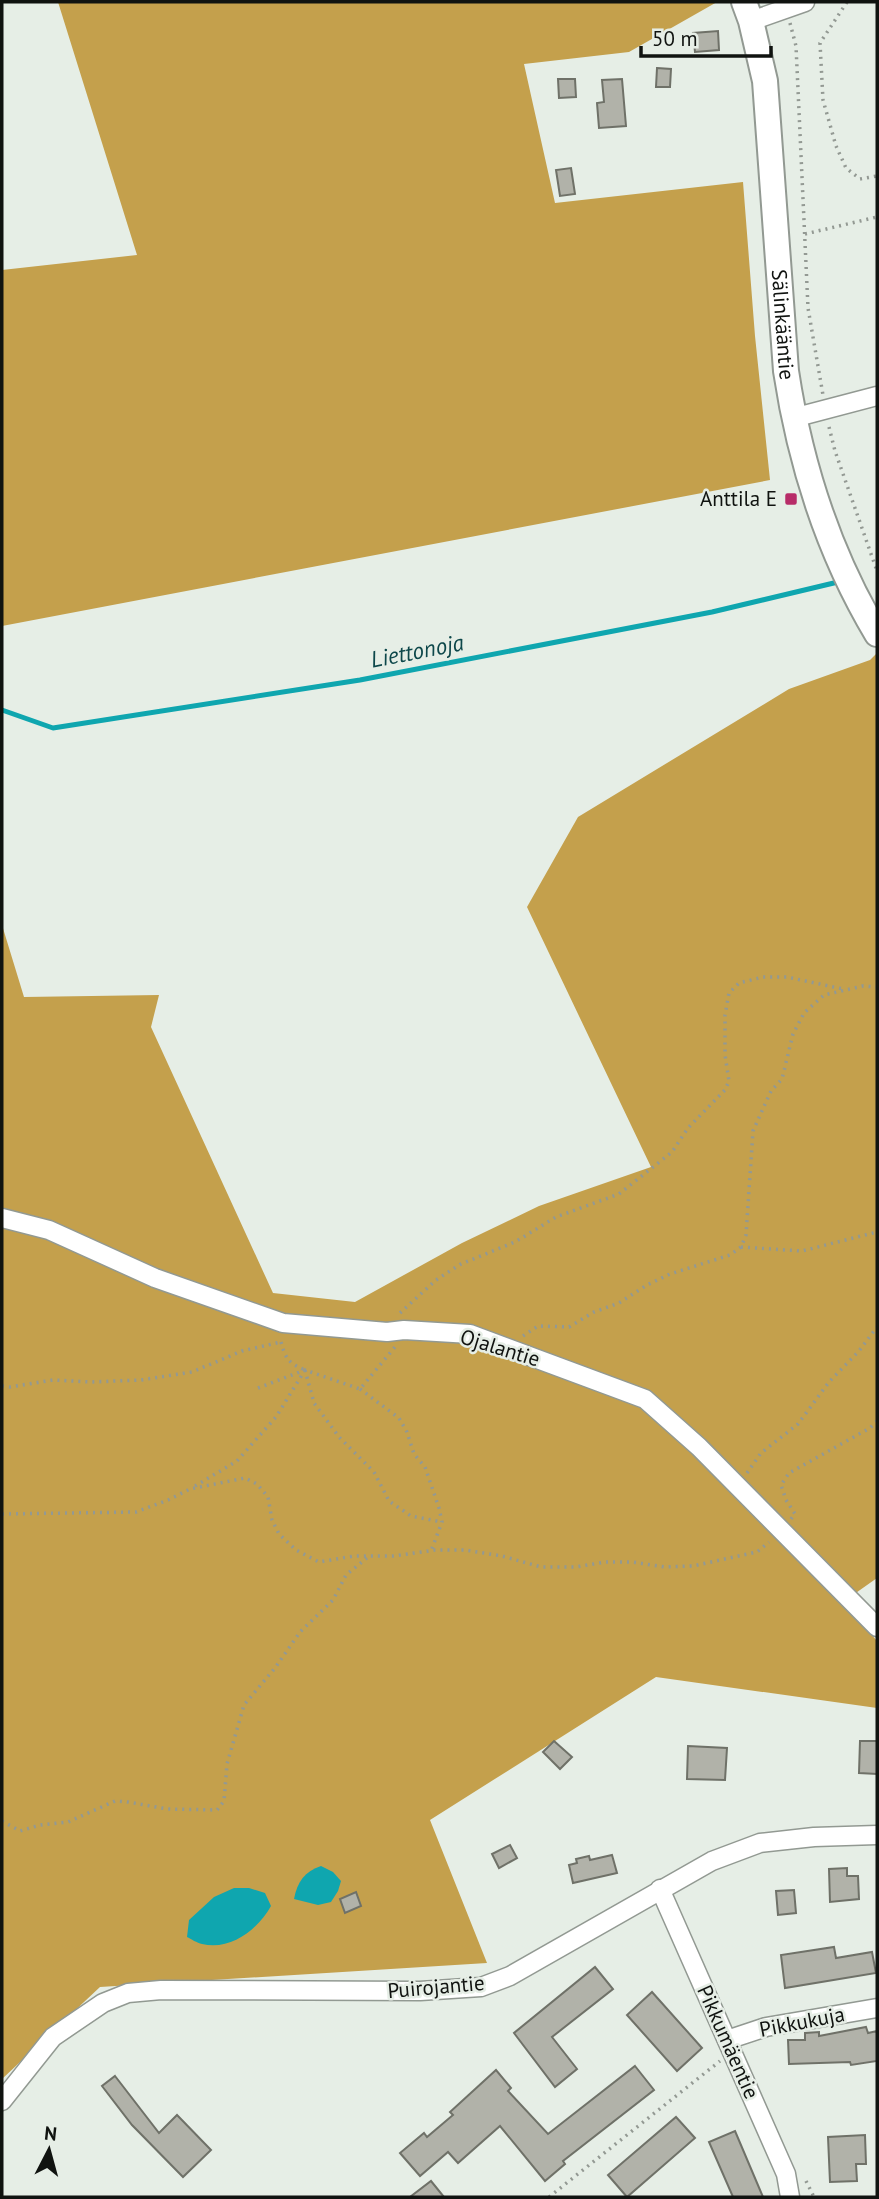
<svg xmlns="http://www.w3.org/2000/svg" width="879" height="2199" viewBox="0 0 879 2199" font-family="'PT Sans',sans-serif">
<rect width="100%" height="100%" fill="#e6eee6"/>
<!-- forest -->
<g fill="#c4a04c">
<polygon points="58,2 717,2 629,52 524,64 555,203 743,182 755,336 770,480 2,626 2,270 137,255"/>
<polygon points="877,653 877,1578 843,1602 877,1641 877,1708 656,1677 430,1820 487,1963 100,1987 2,2079 2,925 24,997 159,995 151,1027 273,1293 355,1302 462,1243 539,1206 651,1167 527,907 578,817 789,689 870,660"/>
</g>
<!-- water -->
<g fill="#0fa6af">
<path d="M321,1866L333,1872L341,1881L338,1891L331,1902L318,1905L294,1899C297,1882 305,1871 321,1866Z"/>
<path d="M234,1888H249L265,1893L271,1906C258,1929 231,1951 202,1944C197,1943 191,1939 187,1937L189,1920L214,1897Z"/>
</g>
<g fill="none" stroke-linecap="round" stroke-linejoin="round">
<!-- stream -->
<polyline stroke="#0fa6af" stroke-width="5" points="2,710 53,728 360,680 712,612 838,582"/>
</g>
<!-- building -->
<g fill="#b1b2a9" stroke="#6f7168" stroke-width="2">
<polygon points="718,31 719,50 695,52 693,33"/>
<polygon points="657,68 671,69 670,87 656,87"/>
<polygon points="558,79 575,79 576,97 559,98"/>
<polygon points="622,79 626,126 599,128 597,103 604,102 602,80"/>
<polygon points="571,168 575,194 560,196 556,170"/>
<polygon points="554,1741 572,1757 560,1769 543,1752"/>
<polygon points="860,1741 877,1741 877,1774 859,1773"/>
<polygon points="688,1746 727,1748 725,1780 687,1779"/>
<polygon points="510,1845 517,1858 499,1868 492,1854"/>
<polygon points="612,1855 617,1873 573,1883 569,1865 577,1863 576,1859 589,1856 590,1860"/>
<polygon points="847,1868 847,1876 858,1876 859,1899 830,1902 829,1869"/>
<polygon points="794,1890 796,1913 778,1915 776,1891"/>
<polygon points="356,1892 361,1906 345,1913 340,1899"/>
<polygon points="834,1947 836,1958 872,1952 876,1973 785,1988 781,1955"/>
<polygon points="595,1967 613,1989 552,2037 577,2069 555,2087 514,2033"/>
<polygon points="652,1992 702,2048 677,2071 627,2015"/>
<polygon points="866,2027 868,2033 877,2031 877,2061 851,2065 850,2062 789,2064 788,2040 805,2040 805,2033 819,2032 819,2036"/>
<polygon points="635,2066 654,2090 563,2161 565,2164 545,2181 500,2126 458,2163 448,2152 420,2176 400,2153 424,2133 427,2137 453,2115 450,2112 496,2070 511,2088 508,2091 548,2134"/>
<polygon points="115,2076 159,2133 177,2115 211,2150 183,2177 132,2125 102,2086"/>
<polygon points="676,2117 695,2138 627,2197 608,2175"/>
<polygon points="735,2131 763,2197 733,2197 709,2142"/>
<polygon points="865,2135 866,2164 856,2164 857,2181 830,2182 828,2137"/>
<polygon points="431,2181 444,2197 410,2197"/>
</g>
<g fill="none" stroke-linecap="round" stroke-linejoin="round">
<defs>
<g id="street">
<polyline points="751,21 805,2"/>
<polyline points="793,418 877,396"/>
<polyline points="2,1218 49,1230 155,1278 283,1323 387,1332 404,1330 470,1334 645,1399 699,1447 877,1627"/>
<polyline points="660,1889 786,2174 790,2197"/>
<polyline points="727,2040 766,2027 877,2008"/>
<polyline points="2,2101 53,2037 103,2003 128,1993 161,1990 420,1991 481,1987 510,1976 712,1861 760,1843 814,1837 877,1835"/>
</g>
<g id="secondary">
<path id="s1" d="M744,2L751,21L765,81L786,371C800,463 829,554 877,634"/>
</g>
</defs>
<!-- street casing -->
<use href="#street" stroke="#929992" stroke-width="21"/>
<!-- secondary casing -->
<use href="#secondary" stroke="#929992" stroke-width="28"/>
<!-- path -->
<g stroke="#939993" stroke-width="3.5" stroke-dasharray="2 5" stroke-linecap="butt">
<polyline points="847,2 820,43 823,100 836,146 846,168 860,179 877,176"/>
<polyline points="790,23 796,46 808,308 823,395"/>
<polyline points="805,234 877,217"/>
<polyline points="829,427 835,451 877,571"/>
<polyline points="741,1247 802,1251 877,1232"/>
<polyline points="400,1313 436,1280 461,1264 515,1242 556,1217 619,1194 672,1152 688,1128 725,1090 729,1081 725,1055 725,1015 729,993 739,983 763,977 787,977 843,989"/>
<polyline points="523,1336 538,1326 569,1327 594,1312 619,1303 647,1285 670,1274 730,1255 741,1247 746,1235 753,1131 771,1091 782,1079 793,1034 804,1013 824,995 863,986 877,987"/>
<path d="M281,1342C285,1357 288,1363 303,1369"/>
<polyline points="305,1370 314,1403 339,1437 374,1472 389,1501 411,1516 442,1522"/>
<polyline points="2,1386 10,1387 53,1380 91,1382 141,1380 192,1372 242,1351 281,1342"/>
<polyline points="258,1388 305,1370 360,1389 395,1347"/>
<polyline points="360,1389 399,1418 407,1432 414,1454 425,1467 439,1508 442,1522 431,1551"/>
<polyline points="747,1473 761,1453 798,1424 829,1382 859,1351 877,1327"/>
<polyline points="195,1486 237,1461 276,1417 305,1370"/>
<polyline points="2,1514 136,1512 168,1500 190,1489 245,1478 257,1484 268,1497 272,1520 279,1534 296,1550 319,1562 354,1556 393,1556 435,1550 465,1550 502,1556 541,1567 576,1567 605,1562 632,1562 665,1567 693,1566 757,1552 769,1542"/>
<polyline points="791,1519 795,1514 786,1500 781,1485 789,1473 870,1428 877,1421"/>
<polyline points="2,1821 20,1831 40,1825 68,1822 115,1801 128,1802 167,1809 217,1810 224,1801 227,1764 244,1705 275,1668 300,1632 333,1600 346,1575 368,1557"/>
<polyline points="806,2181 814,2197"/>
<polyline points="549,2197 720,2061"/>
</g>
<!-- street -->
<use href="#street" stroke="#fff" stroke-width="18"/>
<!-- secondary -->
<use href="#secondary" stroke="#fff" stroke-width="24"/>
</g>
<!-- markers -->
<rect fill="#b72c68" stroke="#e6eee6" stroke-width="2.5" x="784" y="492" width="14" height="14" rx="3.5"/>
<g text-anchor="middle" stroke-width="5" stroke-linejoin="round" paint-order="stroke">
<!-- street labels -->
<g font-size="21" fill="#101310" stroke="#e6eee6">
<text dy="7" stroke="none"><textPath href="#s1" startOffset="326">Sälinkääntie</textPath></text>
<text transform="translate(500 1348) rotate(17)" y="7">Ojalantie</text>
<text transform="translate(436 1987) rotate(-5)" y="7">Puirojantie</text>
<text transform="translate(802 2022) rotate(-11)" y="7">Pikkukuja</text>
<text transform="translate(728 2042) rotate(66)" y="7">Pikkumäentie</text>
</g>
<!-- poi labels -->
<g font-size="21" fill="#101310" stroke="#e6eee6" text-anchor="end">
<text x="777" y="506">Anttila E</text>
</g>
<!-- water labels -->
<g font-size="23" font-style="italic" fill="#0d474a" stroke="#e6eee6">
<text transform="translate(417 651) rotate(-11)" y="8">Liettonoja</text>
</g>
</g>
<!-- border -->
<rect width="879" height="2199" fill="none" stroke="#101310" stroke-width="7"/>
<!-- north arrow -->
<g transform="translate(49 2150) rotate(6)" stroke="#e6eee6" stroke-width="5" paint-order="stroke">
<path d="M0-5L12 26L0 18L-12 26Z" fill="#101310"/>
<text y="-10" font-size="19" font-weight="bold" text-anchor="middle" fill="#101310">N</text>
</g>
<!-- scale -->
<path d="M641 46v10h130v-10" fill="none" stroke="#101310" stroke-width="3.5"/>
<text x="652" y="46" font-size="21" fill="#101310" stroke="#e6eee6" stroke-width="5" paint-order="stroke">50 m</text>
</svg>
